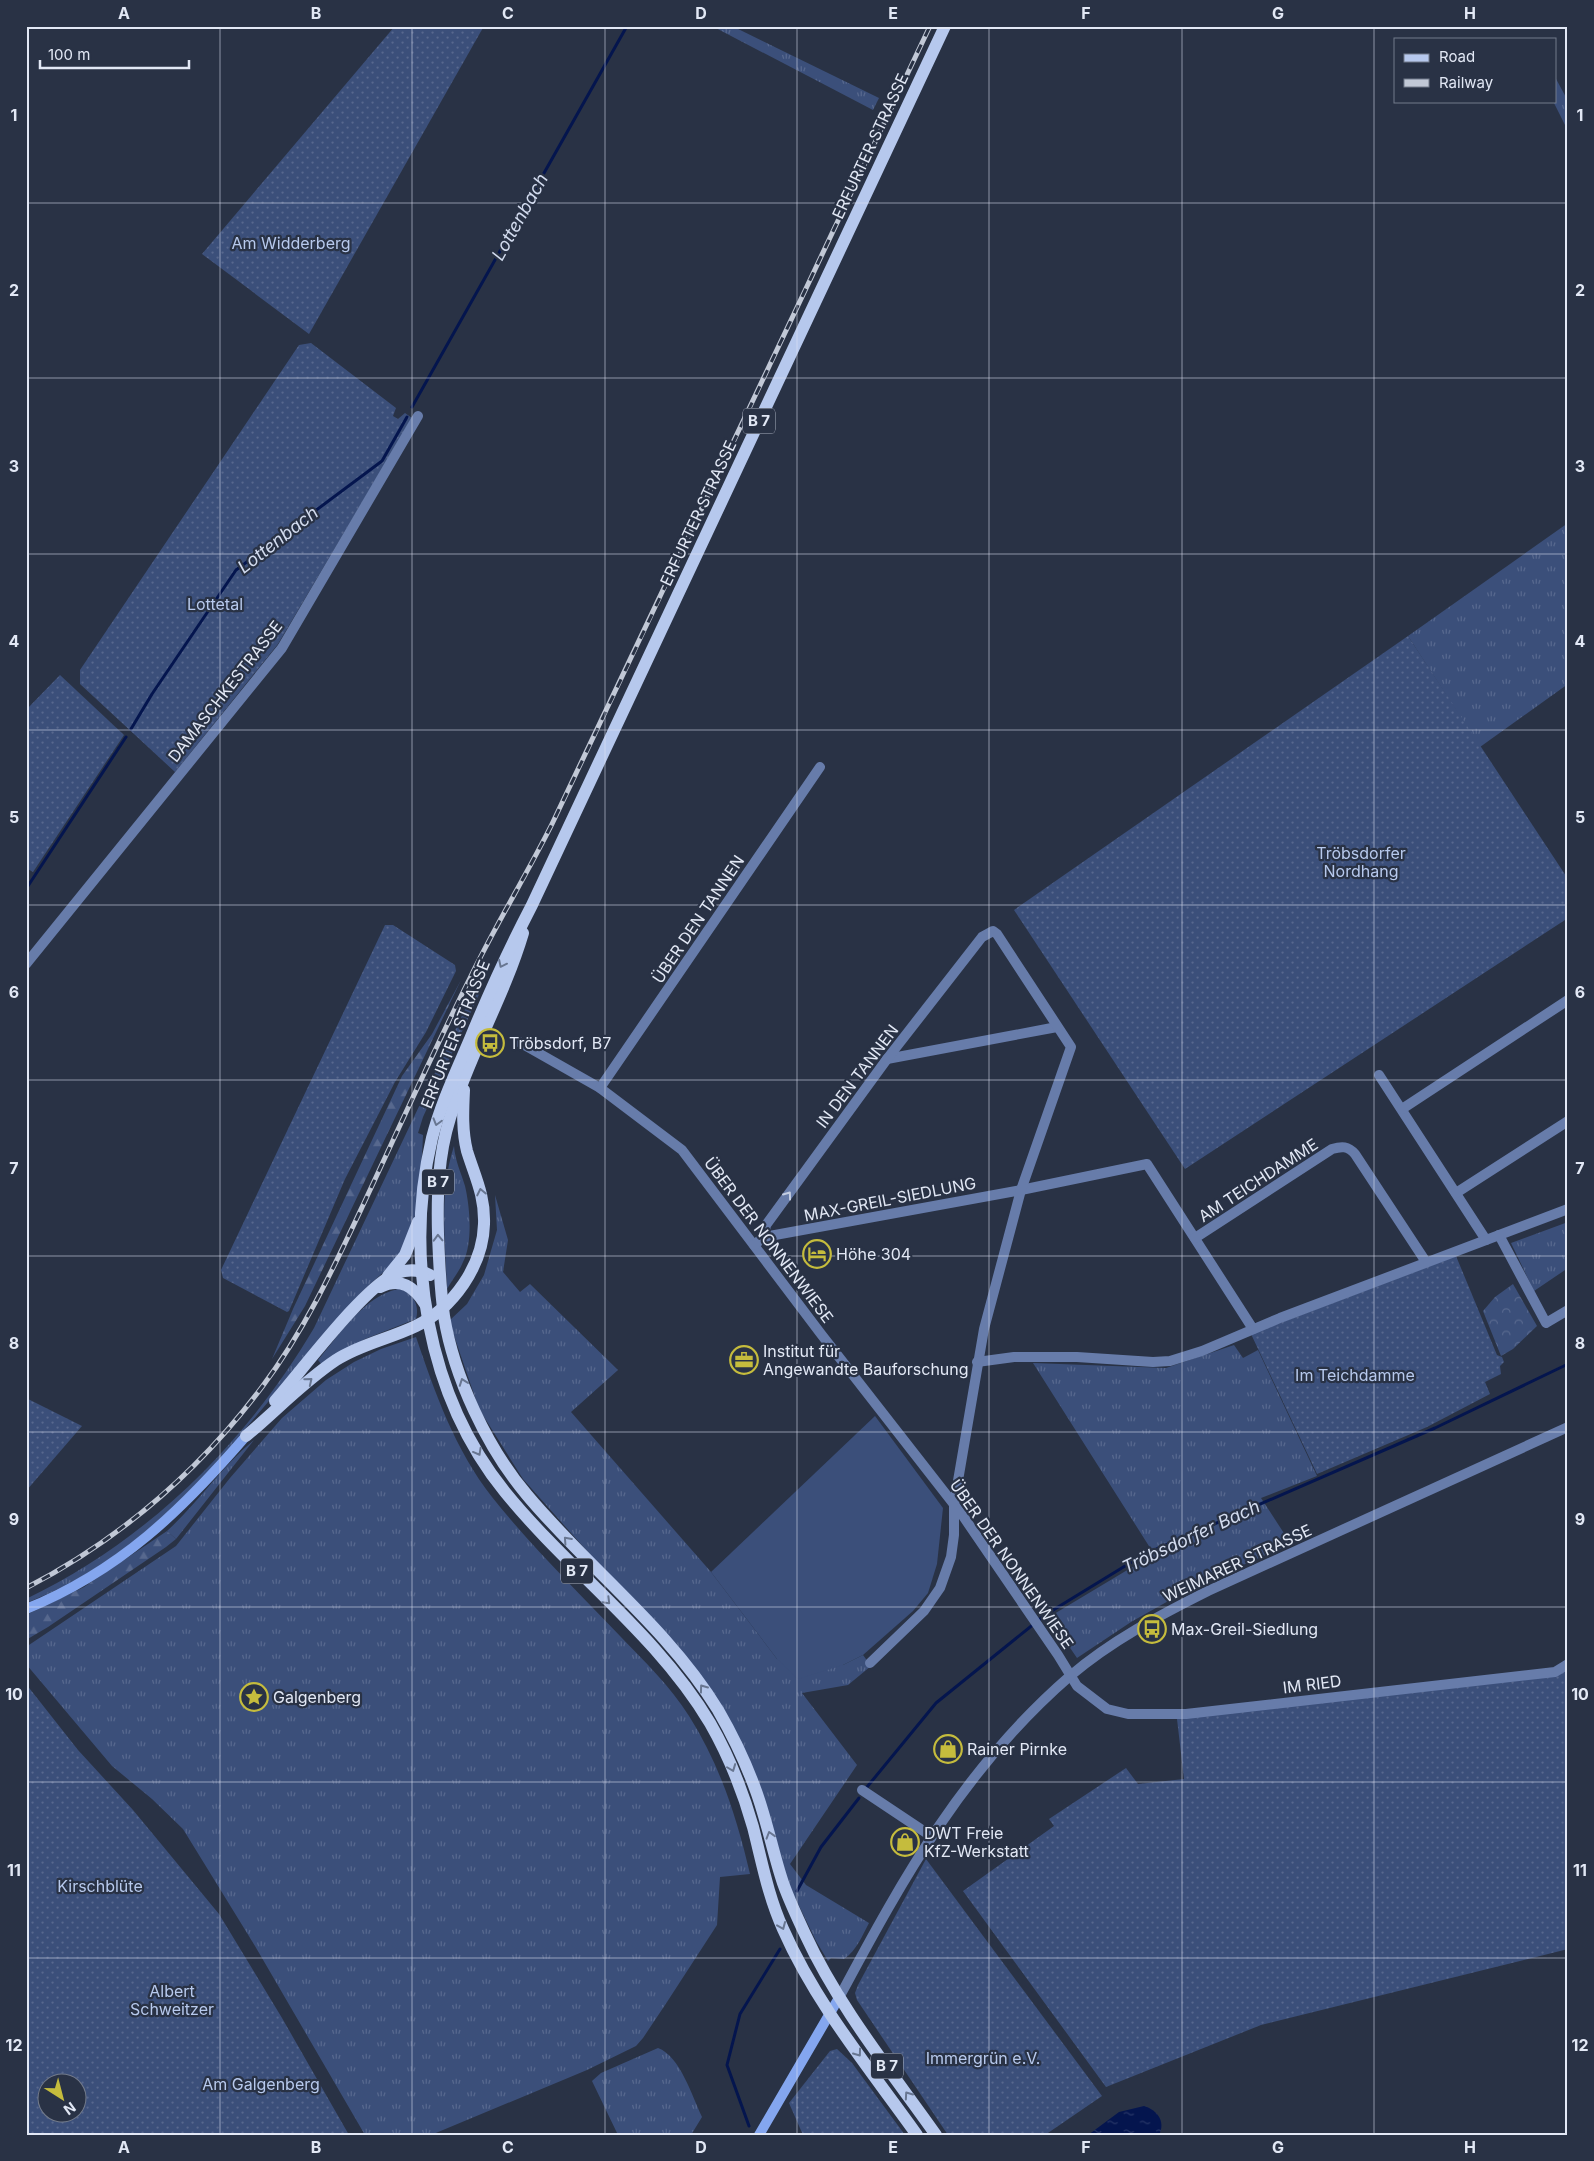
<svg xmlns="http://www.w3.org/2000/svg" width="1594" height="2161" viewBox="0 0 1594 2161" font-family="Inter,sans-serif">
<defs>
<pattern id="grass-tufts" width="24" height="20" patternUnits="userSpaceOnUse" patternTransform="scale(1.25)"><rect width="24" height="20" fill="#3b4f7a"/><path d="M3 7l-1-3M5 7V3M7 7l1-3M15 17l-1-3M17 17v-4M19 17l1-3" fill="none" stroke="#57688e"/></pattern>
<pattern id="forest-firs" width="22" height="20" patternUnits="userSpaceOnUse" patternTransform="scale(1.25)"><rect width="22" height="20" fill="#3b4f7a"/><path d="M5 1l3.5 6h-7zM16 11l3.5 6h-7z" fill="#57688e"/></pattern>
<pattern id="park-crowns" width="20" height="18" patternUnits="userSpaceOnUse" patternTransform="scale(1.25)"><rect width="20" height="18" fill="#3b4f7a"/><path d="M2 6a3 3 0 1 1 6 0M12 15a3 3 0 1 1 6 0" fill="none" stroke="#57688e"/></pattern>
<pattern id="garden-dots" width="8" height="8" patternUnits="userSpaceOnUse" patternTransform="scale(1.25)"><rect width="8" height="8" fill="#3b4f7a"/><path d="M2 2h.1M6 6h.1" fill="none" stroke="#57688e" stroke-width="1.8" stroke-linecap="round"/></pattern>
<pattern id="water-ripples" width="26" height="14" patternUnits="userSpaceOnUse" patternTransform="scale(1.25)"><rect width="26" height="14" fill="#04154e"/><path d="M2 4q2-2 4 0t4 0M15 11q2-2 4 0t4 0" fill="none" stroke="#283768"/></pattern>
</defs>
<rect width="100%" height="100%" fill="#293245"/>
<!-- grass -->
<g fill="url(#grass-tufts)">
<polygon points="712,26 732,26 879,98 873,110"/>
<polygon points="1555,77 1568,101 1568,131 1553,101 1555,101"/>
<polygon points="1568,523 1568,684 1480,747 1408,636"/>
<path d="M477,984L481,986V990L423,1117L418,1133L423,1135C422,1161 418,1223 406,1245C394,1267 372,1280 356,1298C325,1334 294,1371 263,1408C194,1490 129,1563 26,1603V1599C147,1541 246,1443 314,1328Z"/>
<path d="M454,1146C455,1161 461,1172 465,1186C470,1207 473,1243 463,1262C459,1272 452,1280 447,1289C445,1240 439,1192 454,1146Z"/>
<path d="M495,1195L508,1240L503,1272L520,1292L530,1284L618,1370L571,1412L711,1572L777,1659L843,1665L863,1655L871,1666L848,1685L802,1693L857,1765L790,1864L806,1885L869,1923C862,1936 857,1950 844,1959L831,1958L828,1961L816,1941L787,1881L708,1687L523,1479L479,1409L449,1321L467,1304L484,1275L497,1230Z"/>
<polygon points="1568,1222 1568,1268 1534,1291 1511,1243"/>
<path d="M398,1289C413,1291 420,1306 416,1319L365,1339L322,1365L318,1360C340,1334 363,1297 398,1289Z"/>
<path d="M416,1337C435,1393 455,1450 492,1497C531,1546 577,1591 620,1636C645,1662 670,1686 689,1716C720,1765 737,1818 750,1874L720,1877L717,1925L667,2002L643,2038L636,2046L587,2070L431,2135H365L255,1946L183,1829L152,1799L112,1766L26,1664V1647L176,1546L230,1478L282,1418L326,1380L354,1362L381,1349Z"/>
<polygon points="1234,1345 1243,1358 1258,1350 1317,1476 1261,1498 1291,1544 1195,1586 1131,1622 1077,1658 1049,1617 1154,1554 1033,1363 1166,1368"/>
<path d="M254,1440L176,1539L167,1531C199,1502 221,1467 254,1440Z"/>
<path d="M658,2048C680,2056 692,2096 702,2117L691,2135H618L592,2081L601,2073Z"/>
</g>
<!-- forest -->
<g fill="url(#forest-firs)">
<polygon points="461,980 305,1306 272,1359 293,1309 402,1076 432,1034"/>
<polygon points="167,1531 176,1539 166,1547 48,1627 26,1640 26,1615 84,1587"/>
</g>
<!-- park -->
<polygon fill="url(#park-crowns)" points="1513,1284 1537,1326 1513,1349 1501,1356 1483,1311 1495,1297"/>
<!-- garden -->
<g fill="url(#garden-dots)" fill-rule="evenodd">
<polygon points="395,26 484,26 309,334 202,254"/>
<polygon points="311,343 396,408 393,416 398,419 405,413 412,418 278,644 175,772 80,684 80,670 299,345"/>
<polygon points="1408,636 1568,879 1568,918 1185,1169 1014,910"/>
<polygon points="60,675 124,735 33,872 26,868 26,710"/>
<polygon points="385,925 393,925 455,965 456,971 426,1032 395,1082 345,1179 289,1311 287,1312 223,1278 221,1270"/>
<polygon points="1456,1256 1497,1355 1502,1357 1504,1362 1500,1366 1501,1374 1485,1382 1490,1394 1427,1427 1317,1474 1251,1334"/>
<polygon points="26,1398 82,1426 26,1491"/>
<polygon points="1568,1666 1568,1949 1261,2025 1106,2087 963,1891 1054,1826 1049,1819 1126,1768 1138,1784 1184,1779 1177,1719 1386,1693"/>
<path d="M26,1684L78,1750L133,1810L219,1914L282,2018L349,2135H26ZM48,2084H78V2114H48Z"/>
<polygon points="926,1859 1102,2096 1045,2135 948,2135 857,2000 855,1993 858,1985"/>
<polygon points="837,2049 852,2063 905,2135 803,2135 789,2103 830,2051"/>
</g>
<!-- pitch -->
<polygon fill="#3b4f7a" points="875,1416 943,1508 937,1564 928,1593 913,1611 863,1655 843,1665 798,1679 777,1659 711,1572"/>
<!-- water -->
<path fill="url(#water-ripples)" d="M1144,2106C1157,2110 1166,2121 1159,2135H1088L1119,2112Z"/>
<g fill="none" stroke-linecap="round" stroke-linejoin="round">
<!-- stream -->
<g stroke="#04154e" stroke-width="3">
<polyline points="412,407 627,26"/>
<polyline points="131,729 152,694 236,570 382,461 407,417"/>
<polyline points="26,889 126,737"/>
<polyline points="867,1787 936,1703 1045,1615 1143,1555 1435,1428 1568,1364"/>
<polyline points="797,1891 821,1847 859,1798"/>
<polyline points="749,2126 727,2065 740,2014 780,1949"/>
</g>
<!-- street -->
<g stroke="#677caa" stroke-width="10">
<polyline points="26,964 282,648 418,416"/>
<polyline points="519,1042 600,1088 682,1150 821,1334 963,1516 1058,1655 1077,1686 1107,1709 1128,1714 1186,1714 1555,1672 1568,1664"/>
<polyline points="887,1059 1057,1027"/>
<polyline points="1379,1075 1486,1240"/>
<polyline points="600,1088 820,767"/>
<polyline points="1402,1109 1568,1000"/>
<polyline points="1456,1193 1568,1121"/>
<polyline points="1499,1235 1546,1323 1568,1310"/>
<polyline points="764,1237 1021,1190 1147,1164 1253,1329"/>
<path d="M1195,1238L1332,1149C1342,1146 1348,1146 1355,1154L1426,1262"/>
<polyline points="754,1245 764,1237 766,1225 887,1059 982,937 993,931 997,934 1071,1047 1021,1190 984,1329 954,1504 954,1535 951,1557 940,1588 924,1611 870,1663"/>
<polyline points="977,1362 1014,1357 1077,1357 1153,1362 1170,1361 1202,1351 1280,1318 1568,1209"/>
<polyline points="862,1790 931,1836"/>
<path d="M840,1996C904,1876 965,1767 1070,1676C1111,1641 1160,1615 1208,1591L1568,1427"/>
</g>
<!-- secondary -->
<g stroke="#84a6ef" stroke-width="10">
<path d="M26,1609C120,1571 182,1510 246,1436"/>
<polyline points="759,2135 840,1996"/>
</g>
<!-- primary -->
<g stroke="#b6c8ed" stroke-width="12">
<path d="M523,933C504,997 469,1055 450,1118C438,1156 437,1195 438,1234C439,1261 440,1289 444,1316C454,1377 487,1448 527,1495C588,1568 668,1628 718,1710C733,1736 746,1763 756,1791C767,1821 773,1853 783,1883C789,1900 797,1917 805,1934C838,2006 890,2070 936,2135"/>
<polyline points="388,1276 405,1255 418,1222"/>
<path d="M380,1287C401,1277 414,1287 425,1304"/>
<path d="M275,1401C300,1373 365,1285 397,1273C408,1269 420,1270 430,1275"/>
<path d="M246,1436C276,1411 303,1382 336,1360C361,1344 389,1339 416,1326C453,1308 483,1266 484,1224C485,1195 475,1177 467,1151C462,1131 463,1111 464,1090"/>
<path d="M917,2135C870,2069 816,2004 783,1929C768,1896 762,1862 753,1827C743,1792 729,1756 710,1723C657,1634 570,1572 505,1492C427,1396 404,1256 432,1138C441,1103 456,1072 470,1039C489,993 509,949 532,905L945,26"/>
</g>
<defs>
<path id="rail" d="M26,1588C119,1540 199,1471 262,1387C305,1330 334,1267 364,1203C399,1128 433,1052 470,978C495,926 526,876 552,824C679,559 804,292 930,26"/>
</defs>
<!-- rail casing -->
<use href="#rail" stroke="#c1c8d6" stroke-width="5"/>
<!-- rail -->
<use href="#rail" stroke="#293245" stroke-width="3" stroke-dasharray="9" stroke-linecap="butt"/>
</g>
<!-- one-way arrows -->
<defs><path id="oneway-chevron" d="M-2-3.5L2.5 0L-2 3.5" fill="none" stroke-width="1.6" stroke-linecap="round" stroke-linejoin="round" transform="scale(1.25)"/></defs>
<g stroke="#687691">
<use href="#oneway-chevron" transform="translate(502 964) rotate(116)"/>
<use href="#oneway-chevron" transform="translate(437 1122) rotate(106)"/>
<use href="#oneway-chevron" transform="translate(481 1192) rotate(-102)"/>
<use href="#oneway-chevron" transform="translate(438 1238) rotate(-92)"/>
<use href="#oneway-chevron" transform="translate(309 1381) rotate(-39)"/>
<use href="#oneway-chevron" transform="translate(463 1382) rotate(-110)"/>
<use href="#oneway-chevron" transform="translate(478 1452) rotate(61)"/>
<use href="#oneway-chevron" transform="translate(567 1540) rotate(-132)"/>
<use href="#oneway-chevron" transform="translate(607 1601) rotate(45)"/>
<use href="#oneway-chevron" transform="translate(703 1688) rotate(-126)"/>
<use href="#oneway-chevron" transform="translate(732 1768) rotate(69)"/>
<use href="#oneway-chevron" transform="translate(770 1835) rotate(-107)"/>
<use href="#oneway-chevron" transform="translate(782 1926) rotate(67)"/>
<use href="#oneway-chevron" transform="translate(858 2053) rotate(54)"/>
<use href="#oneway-chevron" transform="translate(908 2095) rotate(-125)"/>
</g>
<use stroke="#c3cde2" href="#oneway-chevron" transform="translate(788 1195) rotate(-54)"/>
<!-- grid -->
<path fill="none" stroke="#e2e8f5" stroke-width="1" stroke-opacity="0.55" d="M220,26V2135M412,26V2135M605,26V2135M797,26V2135M989,26V2135M1182,26V2135M1374,26V2135M26,203H1568M26,378H1568M26,554H1568M26,730H1568M26,905H1568M26,1080H1568M26,1256H1568M26,1432H1568M26,1607H1568M26,1782H1568M26,1958H1568"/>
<!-- icons -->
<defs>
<symbol id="bus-ring" viewBox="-11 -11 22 22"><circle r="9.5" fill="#293245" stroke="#c5bc3d" stroke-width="1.5"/><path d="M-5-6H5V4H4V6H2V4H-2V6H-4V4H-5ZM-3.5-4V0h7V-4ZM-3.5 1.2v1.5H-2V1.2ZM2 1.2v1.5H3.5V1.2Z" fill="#c5bc3d"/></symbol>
<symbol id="hotel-ring" viewBox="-11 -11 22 22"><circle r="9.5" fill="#293245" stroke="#c5bc3d" stroke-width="1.5"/><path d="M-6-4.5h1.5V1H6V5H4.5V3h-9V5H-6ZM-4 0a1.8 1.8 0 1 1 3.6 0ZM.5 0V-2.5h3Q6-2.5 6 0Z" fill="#c5bc3d"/></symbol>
<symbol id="office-ring" viewBox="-11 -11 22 22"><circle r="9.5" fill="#293245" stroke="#c5bc3d" stroke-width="1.5"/><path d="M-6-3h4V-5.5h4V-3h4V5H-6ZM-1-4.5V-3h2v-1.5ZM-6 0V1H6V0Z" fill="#c5bc3d"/></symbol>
<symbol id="sight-ring" viewBox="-11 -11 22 22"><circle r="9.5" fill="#293245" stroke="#c5bc3d" stroke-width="1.5"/><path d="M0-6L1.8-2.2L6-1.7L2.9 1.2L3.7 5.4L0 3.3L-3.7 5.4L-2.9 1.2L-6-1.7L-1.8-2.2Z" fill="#c5bc3d"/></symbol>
<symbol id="shop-ring" viewBox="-11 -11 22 22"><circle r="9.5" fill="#293245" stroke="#c5bc3d" stroke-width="1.5"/><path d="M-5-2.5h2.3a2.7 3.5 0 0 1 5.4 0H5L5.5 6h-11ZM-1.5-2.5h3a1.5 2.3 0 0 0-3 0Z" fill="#c5bc3d"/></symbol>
</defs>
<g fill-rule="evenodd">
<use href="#bus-ring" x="474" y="1027" width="32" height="32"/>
<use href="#hotel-ring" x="801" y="1238" width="32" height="32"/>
<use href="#office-ring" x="728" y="1344" width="32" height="32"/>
<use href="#bus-ring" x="1136" y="1613" width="32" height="32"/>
<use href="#sight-ring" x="238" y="1681" width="32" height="32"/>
<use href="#shop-ring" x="932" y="1733" width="32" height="32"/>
<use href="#shop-ring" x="889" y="1826" width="32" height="32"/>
</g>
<g text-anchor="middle" stroke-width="4.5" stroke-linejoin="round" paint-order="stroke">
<!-- shield labels -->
<g fill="#293245" stroke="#aab1c0" stroke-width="1">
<rect x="743" y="408.5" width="32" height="25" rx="4"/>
<rect x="422" y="1169.5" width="32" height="25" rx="4"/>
<rect x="561" y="1558.5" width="32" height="25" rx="4"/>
<rect x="871" y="2053.5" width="32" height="25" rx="4"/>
</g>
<g font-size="15" font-weight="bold" fill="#e2e8f5">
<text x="759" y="426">B 7</text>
<text x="438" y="1187">B 7</text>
<text x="577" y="1576">B 7</text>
<text x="887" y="2071">B 7</text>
</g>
<!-- street labels -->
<g font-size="16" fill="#e2e8f5" stroke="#293245">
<text transform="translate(870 146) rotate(-65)" y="6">ERFURTER STRASSE</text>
<text transform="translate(698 513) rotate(-65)" y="6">ERFURTER STRASSE</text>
<text transform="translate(225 691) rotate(-52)" y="6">DAMASCHKESTRASSE</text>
<text transform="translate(698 919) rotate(-56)" y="6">ÜBER DEN TANNEN</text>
<text transform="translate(455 1034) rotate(-68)" y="6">ERFURTER STRASSE</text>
<text transform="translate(857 1076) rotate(-53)" y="6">IN DEN TANNEN</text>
<text transform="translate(1258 1180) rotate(-33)" y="6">AM TEICHDAMME</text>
<text transform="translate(890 1199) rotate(-11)" y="6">MAX-GREIL-SIEDLUNG</text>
<text transform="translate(769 1240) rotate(53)" y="6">ÜBER DER NONNENWIESE</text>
<text transform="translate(1237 1563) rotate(-25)" y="6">WEIMARER STRASSE</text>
<text transform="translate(1012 1564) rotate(55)" y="6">ÜBER DER NONNENWIESE</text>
<text transform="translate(1312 1684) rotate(-7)" y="6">IM RIED</text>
</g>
<!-- park labels -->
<g font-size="16" fill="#b7c9ed" stroke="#293245">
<text x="291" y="249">Am Widderberg</text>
<text x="215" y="610">Lottetal</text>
<text x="1361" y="859">Tröbsdorfer<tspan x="1361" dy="18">Nordhang</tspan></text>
<text x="1355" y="1381">Im Teichdamme</text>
<text x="100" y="1892">Kirschblüte</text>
<text x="172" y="1997">Albert<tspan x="172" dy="18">Schweitzer</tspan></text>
<text x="983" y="2064">Immergrün e.V.</text>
<text x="261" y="2090">Am Galgenberg</text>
</g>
<!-- poi labels -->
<g font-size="16" fill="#e2e8f5" stroke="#293245" text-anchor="start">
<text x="509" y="1049">Tröbsdorf, B7</text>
<text x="836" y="1260">Höhe 304</text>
<text x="763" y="1357">Institut für<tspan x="763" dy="18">Angewandte Bauforschung</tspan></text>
<text x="1171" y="1635">Max-Greil-Siedlung</text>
<text x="273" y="1703">Galgenberg</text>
<text x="967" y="1755">Rainer Pirnke</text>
<text x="924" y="1839">DWT Freie<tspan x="924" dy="18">KfZ-Werkstatt</tspan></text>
</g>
<!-- water labels -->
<g font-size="18" font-style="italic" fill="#d2dbee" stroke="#293245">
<text transform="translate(520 217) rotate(-61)" y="6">Lottenbach</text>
<text transform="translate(278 540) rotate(-38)" y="6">Lottenbach</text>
<text transform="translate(1191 1537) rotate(-25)" y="6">Tröbsdorfer Bach</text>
</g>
</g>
<!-- border -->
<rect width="1594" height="2161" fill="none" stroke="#293245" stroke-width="55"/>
<!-- legend -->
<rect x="1394" y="38" width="162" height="65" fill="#293245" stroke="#737b8b"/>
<rect x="1404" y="54" width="25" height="8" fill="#b6c8ed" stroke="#737b8b"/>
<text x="1439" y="62" font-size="15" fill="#e2e8f5">Road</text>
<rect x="1404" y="79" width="25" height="8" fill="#c1c8d6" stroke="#737b8b"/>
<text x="1439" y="88" font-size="15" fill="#e2e8f5">Railway</text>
<!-- north arrow -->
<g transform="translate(62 2098) rotate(144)"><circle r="24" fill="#293245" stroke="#737b8b"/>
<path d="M0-4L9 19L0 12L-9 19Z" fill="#c5bc3d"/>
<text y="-8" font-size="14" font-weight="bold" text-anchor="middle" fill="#e2e8f5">N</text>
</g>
<!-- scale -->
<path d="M40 60v8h149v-8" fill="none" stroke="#e2e8f5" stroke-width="2.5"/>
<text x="48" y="60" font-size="15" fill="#e2e8f5" stroke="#293245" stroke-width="4" paint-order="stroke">100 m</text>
<rect x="28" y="28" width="1538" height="2106" fill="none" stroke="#e2e8f5" stroke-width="2"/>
<g font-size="16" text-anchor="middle" font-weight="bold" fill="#e2e8f5">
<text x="124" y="19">A</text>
<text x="316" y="19">B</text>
<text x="508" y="19">C</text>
<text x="701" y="19">D</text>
<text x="893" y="19">E</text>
<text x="1086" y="19">F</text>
<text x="1278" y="19">G</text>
<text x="1470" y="19">H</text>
<text x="14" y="121">1</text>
<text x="1580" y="121">1</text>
<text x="14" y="296">2</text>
<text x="1580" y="296">2</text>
<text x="14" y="472">3</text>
<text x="1580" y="472">3</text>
<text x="14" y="647">4</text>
<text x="1580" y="647">4</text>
<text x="14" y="823">5</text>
<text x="1580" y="823">5</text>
<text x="14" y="998">6</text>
<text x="1580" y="998">6</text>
<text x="14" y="1174">7</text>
<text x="1580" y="1174">7</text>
<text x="14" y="1349">8</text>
<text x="1580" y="1349">8</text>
<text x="14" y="1525">9</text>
<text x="1580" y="1525">9</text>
<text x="14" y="1700">10</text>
<text x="1580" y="1700">10</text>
<text x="14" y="1876">11</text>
<text x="1580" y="1876">11</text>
<text x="14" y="2051">12</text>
<text x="1580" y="2051">12</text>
<text x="124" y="2153">A</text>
<text x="316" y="2153">B</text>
<text x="508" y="2153">C</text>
<text x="701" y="2153">D</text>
<text x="893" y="2153">E</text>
<text x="1086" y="2153">F</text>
<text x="1278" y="2153">G</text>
<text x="1470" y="2153">H</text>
</g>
</svg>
